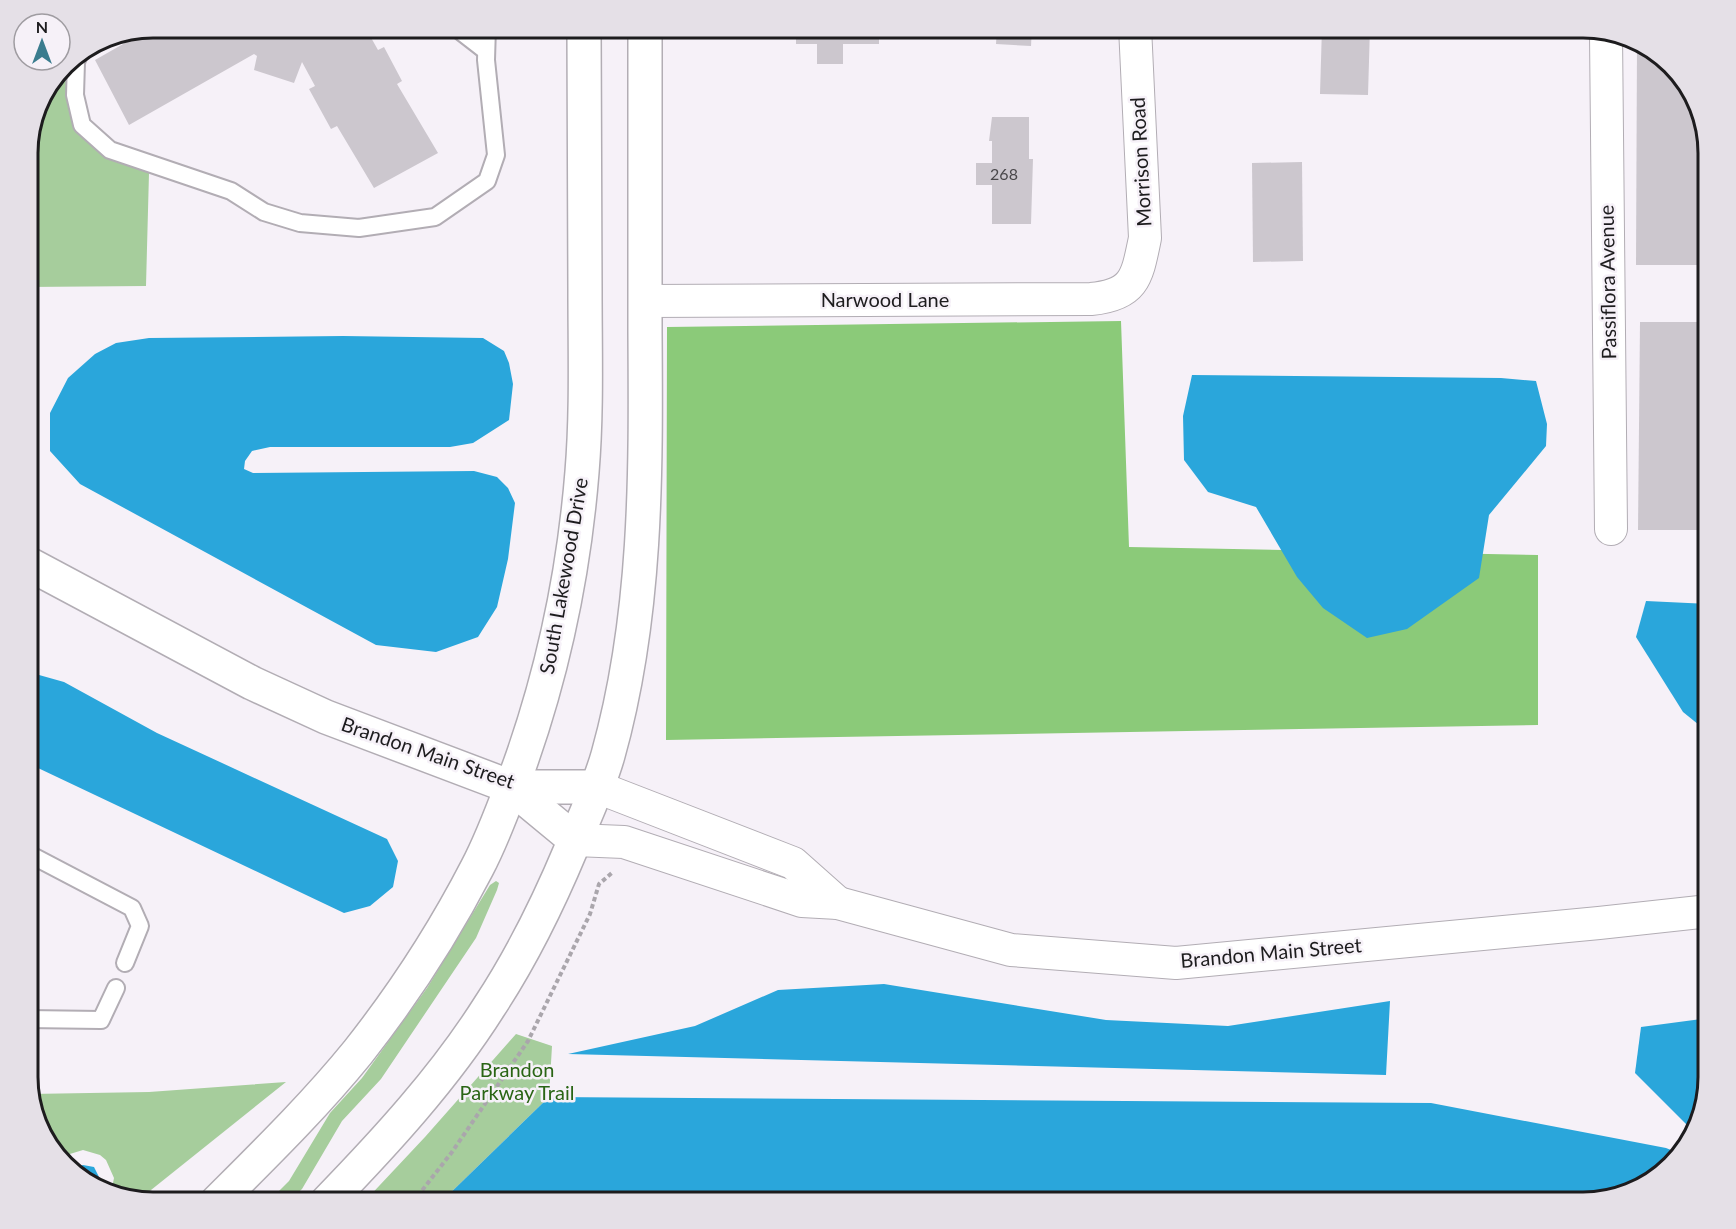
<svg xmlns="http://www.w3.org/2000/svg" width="1736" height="1229" viewBox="0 0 1736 1229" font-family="Lato,sans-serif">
<rect width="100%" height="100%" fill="#f6f1f8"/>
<!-- green -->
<g fill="#a6cd9c">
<polygon points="70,58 79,130 149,173 146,286 27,287 27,144 40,97"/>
<polygon points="496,881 499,883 497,890 476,938 381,1079 342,1121 302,1189 288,1202 268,1202 289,1181 330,1113 362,1078 427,988 490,885"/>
<polygon points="516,1034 552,1046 549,1097 441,1202 364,1202 425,1137"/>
<polygon points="286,1082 141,1198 112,1188 114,1178 106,1160 100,1155 83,1150 60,1157 44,1139 30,1094 149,1092"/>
</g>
<!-- forest -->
<polygon fill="#8bca79" points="1121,321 1129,547 1538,555 1538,725 666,740 667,327"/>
<!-- water -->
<g fill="#2aa6db">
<polygon points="343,336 483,338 504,351 509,363 513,384 509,420 473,443 450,447 270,447 252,451 245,461 244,469 253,473 474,471 497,477 508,488 515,503 508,559 497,607 478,637 436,652 376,645 80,484 50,451 50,413 68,378 95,354 116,343 149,338"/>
<polygon points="1192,375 1501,378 1536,381 1547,424 1546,446 1489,515 1479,578 1407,629 1367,638 1323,608 1297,577 1256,507 1208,492 1184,460 1183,416"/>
<polygon points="1646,601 1709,604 1709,733 1683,712 1636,637"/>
<polygon points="32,673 64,682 157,733 387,839 398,861 393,887 370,906 344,913 38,768 27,757 27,676"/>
<polygon points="884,984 1106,1020 1228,1026 1390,1001 1386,1075 568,1054 695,1026 778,990"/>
<polygon points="1709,1018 1709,1076 1692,1126 1686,1124 1635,1073 1641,1027"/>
<polygon points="549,1097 1431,1103 1666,1148 1681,1154 1639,1189 1583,1202 441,1202"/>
<polygon points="83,1165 94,1167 101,1181 99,1184 77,1176 70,1169"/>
</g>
<!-- building -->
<g fill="#ccc7ce">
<polygon points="153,27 323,27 322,30 330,32 340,27 365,27 378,50 384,47 402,81 397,84 438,153 374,188 337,126 331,129 309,89 315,86 302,62 294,83 254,70 257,56 254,54 129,125 95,60"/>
<polygon points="796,27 879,27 879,44 843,44 843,64 817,64 817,44 796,44"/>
<polygon points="997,27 1032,27 1031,46 996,44"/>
<polygon points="1322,27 1370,27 1368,95 1320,94"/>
<polygon points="1637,45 1659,53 1696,97 1698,107 1698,265 1636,265"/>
<polygon points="992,117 1029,117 1029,159 1033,159 1031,224 992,224 992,185 976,185 976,163 992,163 992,141 989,141"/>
<polygon points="1302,162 1303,261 1253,262 1252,163"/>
<polygon points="1640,322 1701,322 1699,530 1638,530"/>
</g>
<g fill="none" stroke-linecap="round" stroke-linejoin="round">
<defs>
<g id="lane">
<polyline points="455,27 486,51"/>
<polyline points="80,52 76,62 75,95 82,125 110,150 231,191 264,212 300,223 359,228 435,217 487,181 496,155 486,60 487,27"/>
<polyline points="27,853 132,908 140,926 125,963"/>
<polyline points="27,1019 101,1020 116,988"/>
</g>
<g id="street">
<polyline points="1606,35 1611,529"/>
<path d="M645,301L1091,299C1135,295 1137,277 1145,238L1135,27"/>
<polyline points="597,787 793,863 838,903"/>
<polyline points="575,840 624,842 802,901 838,903 1011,950 1176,963 1599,923 1709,911"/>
</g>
<g id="secondary">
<polyline points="27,563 252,683 326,717 511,787 597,787"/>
<polyline points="511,787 575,840"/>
</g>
<g id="primary">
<path d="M217,1202C265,1154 315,1105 358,1052C403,995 444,932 477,868C494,836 506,801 519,767C553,672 574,572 582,472C587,412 585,351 585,291C584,203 584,115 584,27"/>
<path d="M327,1202C386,1141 444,1078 489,1007C522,957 548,904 571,849C584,818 599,787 608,755C647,616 646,474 645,332C645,230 645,129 645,27"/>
</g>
</defs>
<!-- lane casing -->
<use href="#lane" stroke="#b2adb4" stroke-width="20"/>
<!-- street casing -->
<use href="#street" stroke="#b2adb4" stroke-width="34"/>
<!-- secondary casing -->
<use href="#secondary" stroke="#b2adb4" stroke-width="36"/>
<!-- primary casing -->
<use href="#primary" stroke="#b2adb4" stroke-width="36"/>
<!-- path -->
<polyline stroke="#aaa6ac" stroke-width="4" stroke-dasharray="4.5 3" stroke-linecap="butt" points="413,1202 452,1152 528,1041 590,914 599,884 613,872"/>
<!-- lane -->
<use href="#lane" stroke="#fff" stroke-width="16"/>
<!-- street -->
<use href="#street" stroke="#fff" stroke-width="32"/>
<!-- secondary -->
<use href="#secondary" stroke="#fff" stroke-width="33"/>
<!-- primary -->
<use href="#primary" stroke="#fff" stroke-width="33"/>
</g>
<g text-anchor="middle" stroke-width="5" stroke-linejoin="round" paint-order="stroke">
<!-- number labels -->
<g font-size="16" fill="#49474a">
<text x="1004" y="180">268</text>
</g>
<!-- street labels -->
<g font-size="20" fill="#1d1c1e" stroke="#f6f1f8">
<text transform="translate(1141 162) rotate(-93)" y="7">Morrison Road</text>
<text transform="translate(1608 282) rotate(-91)" y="7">Passiflora Avenue</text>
<text x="885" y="307">Narwood Lane</text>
<text transform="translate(564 576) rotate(-80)" y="7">South Lakewood Drive</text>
<text transform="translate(428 753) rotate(19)" y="7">Brandon Main Street</text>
<text transform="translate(1271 953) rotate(-5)" y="7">Brandon Main Street</text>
</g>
<!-- park labels -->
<g font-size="20" fill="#2a6515" stroke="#f6f1f8">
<text x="517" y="1077">Brandon<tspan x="517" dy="23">Parkway Trail</tspan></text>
</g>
</g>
<!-- crop -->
<path d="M0 0H1736V1229H0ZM153 38H1583A115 115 0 0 1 1698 153V1077A115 115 0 0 1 1583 1192H153A115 115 0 0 1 38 1077V153A115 115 0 0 1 153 38Z" fill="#e5e0e7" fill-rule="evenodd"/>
<path fill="none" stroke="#1d1c1e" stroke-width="3" d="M153 38H1583A115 115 0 0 1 1698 153V1077A115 115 0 0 1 1583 1192H153A115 115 0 0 1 38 1077V153A115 115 0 0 1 153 38Z"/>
<!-- north arrow -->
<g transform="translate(42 42)"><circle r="28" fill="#f6f1f8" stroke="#9f9ca1" stroke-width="1.5"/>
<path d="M0-4.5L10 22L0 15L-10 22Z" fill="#3a7c8e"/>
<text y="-9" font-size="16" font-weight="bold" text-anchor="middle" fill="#1d1c1e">N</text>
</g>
</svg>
